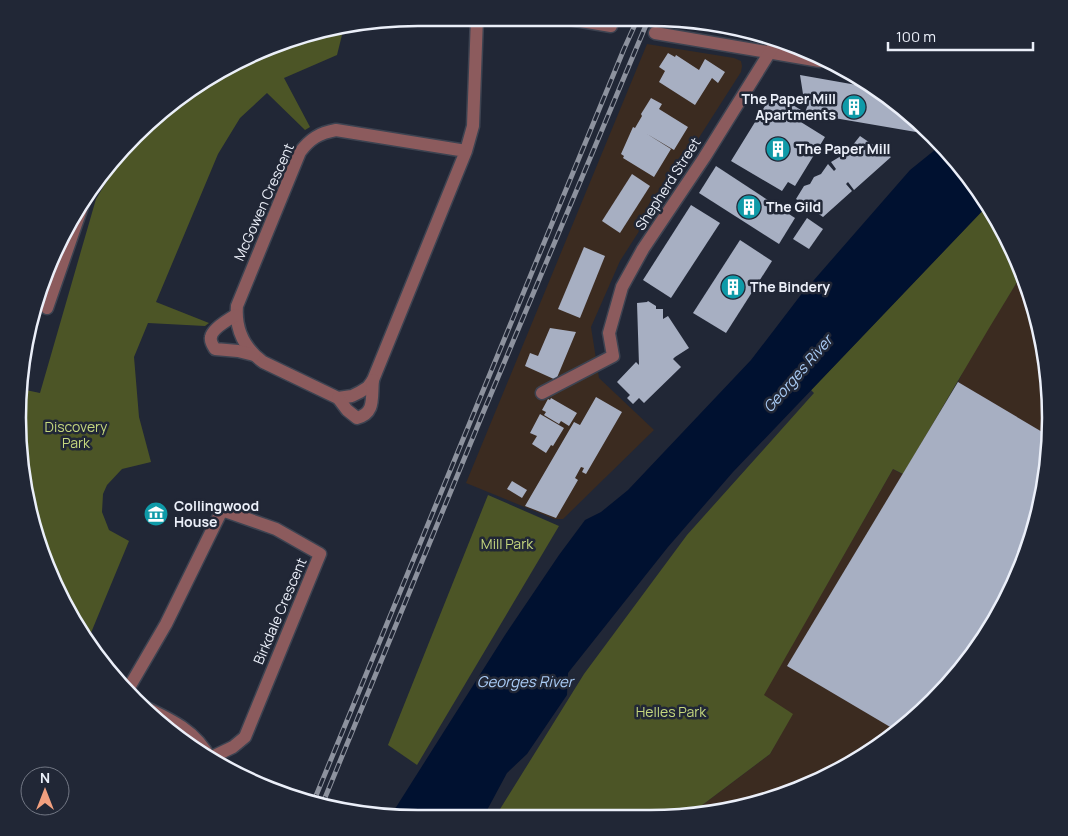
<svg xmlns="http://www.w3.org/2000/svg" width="1068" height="836" viewBox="0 0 1068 836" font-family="Manrope,sans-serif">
<rect width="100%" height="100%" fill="#212736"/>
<!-- industrial -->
<g fill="#3b2b20">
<polygon points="647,44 734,58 741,61 742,66 741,72 620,261 591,327 599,378 654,430 563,519 554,519 466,483"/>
<polygon points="1022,274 1029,289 1047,365 1050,444 1037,521 1009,595 968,662 914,719 851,765 778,797 689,815 770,754 792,714 763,695 893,469 902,474 958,382 969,359"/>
</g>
<!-- green -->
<g fill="#4c5526">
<polygon points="344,27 337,55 284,78 310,127 305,130 267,93 240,118 218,154 156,302 209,323 205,326 148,323 134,357 139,417 151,462 122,469 107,485 103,494 102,512 109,530 129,541 88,640 71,618 31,522 18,418 21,389 40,393 96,199 135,135 218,71 314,31"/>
<path d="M988,205L997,218L1022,274C981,340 943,407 903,474L893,469L764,695L793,714L770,754L689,815L676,818L497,814L584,674L687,535L814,393L811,390Z"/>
<polygon points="488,495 559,526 417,765 388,745"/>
</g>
<!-- water -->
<polygon fill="#001130" points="941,145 951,154 988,205 733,472 668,547 568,673 567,695 527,754 507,773 485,814 393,812 505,635 559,555 585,520 601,512 628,490 751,360 800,296 910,170"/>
<!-- building -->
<g fill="#a7afc2">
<polygon points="668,53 675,57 676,55 699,70 705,59 725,72 718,83 712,78 695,105 659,82 665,71 659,67"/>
<polygon points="800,75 868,87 894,100 915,120 916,132 805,113 811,95 803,94"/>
<polygon points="773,93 801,110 796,119 825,137 795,186 788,182 782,191 731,161"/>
<polygon points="651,98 662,104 659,109 688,127 674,150 647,134 671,149 654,177 623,158 624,156 621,154 633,127 635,128 642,116 641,114"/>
<polygon points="860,136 876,147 871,151 873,152 878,148 891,157 854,190 848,182 846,184 852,191 823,217 810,208 814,205 812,203 807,206 796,199 804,186 810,184 814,177 821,174 828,164 834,171 836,169 831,162 841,156 845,150 852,146"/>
<polygon points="716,166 795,218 779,244 699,193"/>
<polygon points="632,174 650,186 620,233 602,221"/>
<polygon points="691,205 720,223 671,298 643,280"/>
<polygon points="807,218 823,229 809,249 793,239"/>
<polygon points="740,240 772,261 726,333 693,313"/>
<polygon points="584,247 605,256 580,318 558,309"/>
<polygon points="648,301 656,306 656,309 663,309 663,319 668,316 689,348 675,357 673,359 681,367 644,403 639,398 633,404 627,398 630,395 617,382 636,362 639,365 637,303 647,302"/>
<polygon points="550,328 576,332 556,380 525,366 530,353 538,356"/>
<polygon points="958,382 1049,436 1050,444 1037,521 1009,595 968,662 914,719 897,731 787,666"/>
<polygon points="596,397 622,412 586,474 582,472 584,468 581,467 575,478 578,480 556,518 525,506 574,422 580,425"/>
<polygon points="551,398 577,413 569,426 561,421 559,424 544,415 546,412 542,410 548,399 550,400"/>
<polygon points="540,414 564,428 553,446 551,445 546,453 532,444 537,436 530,433"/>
<polygon points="512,481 527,490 522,498 507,489"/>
</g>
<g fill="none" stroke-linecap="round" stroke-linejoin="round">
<defs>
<g id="minor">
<polyline points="563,18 611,26"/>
<polyline points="655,33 820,61"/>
<path d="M466,151L336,130C319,133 310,139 300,152L237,306C235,330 244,348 263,362L338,398L352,396L360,392L368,387L373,380L466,151L473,126L477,18"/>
<polyline points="47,308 84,201"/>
<path d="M236,315C229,319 212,329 211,337C210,341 213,346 215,349L238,351L254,355"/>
<polyline points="542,393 613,356 609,333 622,287 643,249 704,158 778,39"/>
<path d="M338,398L347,410L357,418C376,413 371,397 373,380"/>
<polyline points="127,691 166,624 222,510 276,529 320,554 245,737 233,747 210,758"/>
<path d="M140,705C168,718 196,730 210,759"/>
</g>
</defs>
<!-- minor casing -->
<use href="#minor" stroke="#3d4351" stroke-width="15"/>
<!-- minor -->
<use href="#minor" stroke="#8c5b5d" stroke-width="12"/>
<defs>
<g id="rail">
<polyline points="313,803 624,49 638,18"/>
<polyline points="322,805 483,413 649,18"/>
</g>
</defs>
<!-- rail casing -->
<use href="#rail" stroke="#8d929e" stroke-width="5"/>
<!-- rail -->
<use href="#rail" stroke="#212736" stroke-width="3" stroke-dasharray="9" stroke-linecap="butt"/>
</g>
<!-- icons -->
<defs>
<symbol id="building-disc" viewBox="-11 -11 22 22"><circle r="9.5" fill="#0f9aa8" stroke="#212736"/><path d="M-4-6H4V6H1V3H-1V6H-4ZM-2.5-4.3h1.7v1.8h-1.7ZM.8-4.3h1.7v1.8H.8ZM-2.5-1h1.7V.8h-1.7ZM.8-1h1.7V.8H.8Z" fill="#fff"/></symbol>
<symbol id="museum-disc" viewBox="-11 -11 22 22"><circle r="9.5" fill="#0f9aa8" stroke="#212736"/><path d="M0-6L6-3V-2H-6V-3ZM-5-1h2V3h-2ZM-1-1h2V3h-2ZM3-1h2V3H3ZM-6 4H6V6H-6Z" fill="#fff"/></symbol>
</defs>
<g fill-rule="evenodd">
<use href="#building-disc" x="840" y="93" width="28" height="28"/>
<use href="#building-disc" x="764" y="135" width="28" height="28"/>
<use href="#building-disc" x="735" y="193" width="28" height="28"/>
<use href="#building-disc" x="719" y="273" width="28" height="28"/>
<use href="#museum-disc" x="142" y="500" width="28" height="28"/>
</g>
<g text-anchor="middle" stroke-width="5" stroke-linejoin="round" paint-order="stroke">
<!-- poi labels -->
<g font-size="14" font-weight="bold" fill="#ebeff9" stroke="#212736" text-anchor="start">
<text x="836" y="104" text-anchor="end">The Paper Mill<tspan x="836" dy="16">Apartments</tspan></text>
<text x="796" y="154">The Paper Mill</text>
<text x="766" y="212">The Gild</text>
<text x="750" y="292">The Bindery</text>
<text x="174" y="511">Collingwood<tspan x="174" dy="16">House</tspan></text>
</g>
<!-- street labels -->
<g font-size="14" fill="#ebeff9" stroke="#212736">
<text transform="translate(668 184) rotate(-57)" y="5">Shepherd Street</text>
<text transform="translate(264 202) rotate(-66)" y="5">McGowen Crescent</text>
<text transform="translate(280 611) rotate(-67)" y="5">Birkdale Crescent</text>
</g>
<!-- park labels -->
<g font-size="14" fill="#c5d77e" stroke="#212736">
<text x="76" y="432">Discovery<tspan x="76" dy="16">Park</tspan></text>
<text x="507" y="549">Mill Park</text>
<text x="671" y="717">Helles Park</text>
</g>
<!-- water labels -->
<g font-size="15" font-style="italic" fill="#a9cbf5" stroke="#212736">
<text transform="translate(798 374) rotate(-49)" y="5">Georges River</text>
<text x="525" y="687">Georges River</text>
</g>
</g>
<!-- crop -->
<path d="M0 0H1068V836H0ZM418 26H650A392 392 0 0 1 1042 418V418A392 392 0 0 1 650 810H418A392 392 0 0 1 26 418V418A392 392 0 0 1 418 26Z" fill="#212736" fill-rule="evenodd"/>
<path fill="none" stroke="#ebeff9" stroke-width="2.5" d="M418 26H650A392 392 0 0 1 1042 418V418A392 392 0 0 1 650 810H418A392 392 0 0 1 26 418V418A392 392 0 0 1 418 26Z"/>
<!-- north arrow -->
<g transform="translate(45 791)"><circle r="24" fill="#212736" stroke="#727784"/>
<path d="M0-4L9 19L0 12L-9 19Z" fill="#f2a07f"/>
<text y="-8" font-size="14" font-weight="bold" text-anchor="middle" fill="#ebeff9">N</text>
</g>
<!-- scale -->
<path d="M888 42v8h145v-8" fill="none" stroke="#ebeff9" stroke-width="2.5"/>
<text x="896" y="42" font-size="15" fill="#ebeff9" stroke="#212736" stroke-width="4" paint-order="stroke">100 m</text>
</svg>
